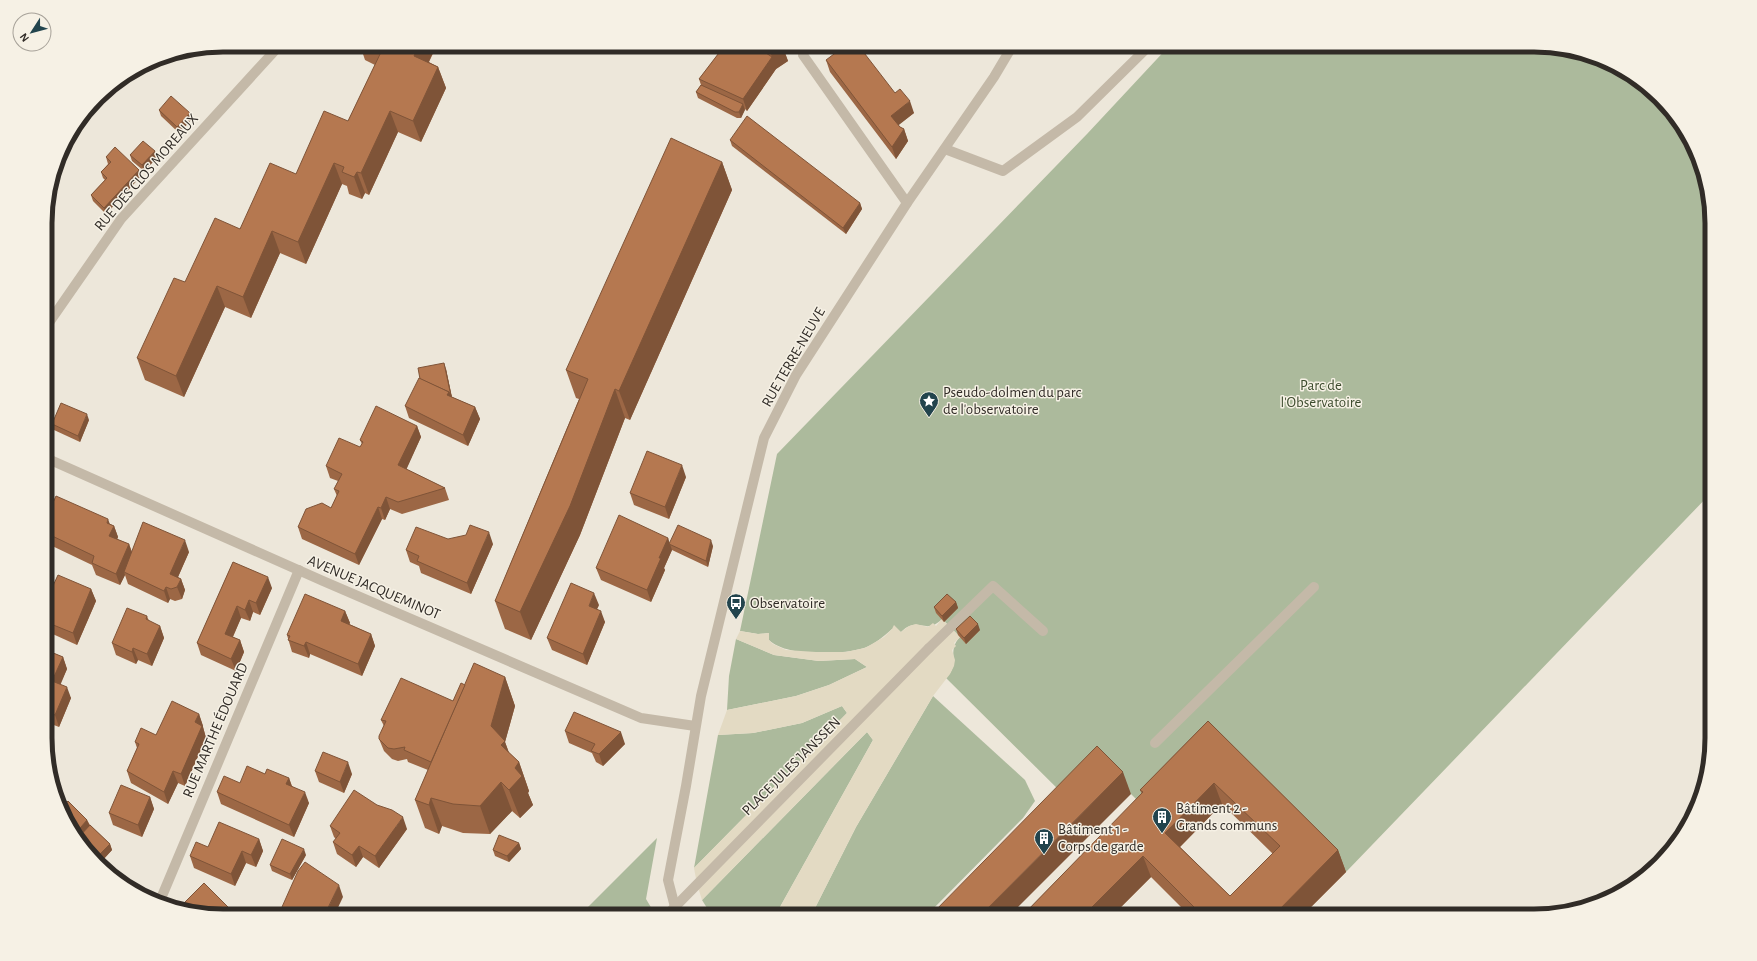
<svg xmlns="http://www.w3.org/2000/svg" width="1757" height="961" viewBox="0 0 1757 961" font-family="'Alegreya Sans',sans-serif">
<rect width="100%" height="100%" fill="#ede7da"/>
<!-- green -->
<g fill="#acba9c">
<path d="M1170,45H1534L1613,64L1651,89L1682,124L1710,200L1711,493L1346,872L1215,743L1148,811L1105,768L1071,802L946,678C961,664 946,651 960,637L942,619C925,636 919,615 901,632L892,629C884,636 874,645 864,648C842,655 786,657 769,640V633L758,634L740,631L777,454L1087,134Z"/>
<polygon points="736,639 774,655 819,661 855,659 867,667 829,685 796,696 727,710 729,676"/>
<polygon points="933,696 1025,780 1035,801 1023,818 926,916 811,916 856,827"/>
<polygon points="842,706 847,713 694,868 718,735 753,733 802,723"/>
<polygon points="867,732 873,740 775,916 712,916 702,900"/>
<polygon points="657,838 646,899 652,909 646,916 579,916"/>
</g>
<!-- plaza -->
<polygon fill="#e3dac3" points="942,619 960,637 954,643 956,646 952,650 955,660 954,666 950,674 933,696 856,827 811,916 775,916 873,740 867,732 702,900 697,884 694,868 847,713 842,706 802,723 753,733 718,735 727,710 796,696 829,685 867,667 855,659 819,661 774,655 736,639 740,631 758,634 769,633 769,640 773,644 786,650 816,652 846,652 865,648 884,637 892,629 894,625 901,632 909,626 916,624 928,627 933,623 936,626"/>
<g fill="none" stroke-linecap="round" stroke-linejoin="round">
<!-- service -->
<g stroke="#c4b9a8" stroke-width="10">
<polyline points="945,149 1003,171 1077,117 1150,45"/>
<polyline points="929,648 993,586 1043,631"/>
<polyline points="1155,743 1314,587"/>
</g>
<!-- minor -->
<g stroke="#c4b9a8" stroke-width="10">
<polyline points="803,55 907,203"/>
<polyline points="46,327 121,219 280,45"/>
<polyline points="46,458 323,581 641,718 695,726"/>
<polyline points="157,900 162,896 299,570"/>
<polyline points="666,916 929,648"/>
<polyline points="682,916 675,907 668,880 686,786 701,696 764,438 796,375 907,203 994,77 1013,45"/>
</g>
</g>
<!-- wall -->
<g fill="#9c6745" fill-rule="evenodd">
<polygon points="360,45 437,45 429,62 438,67 446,88 421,142 398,132 369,195 365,193 362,199 349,194 347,186 342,184 306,264 280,253 251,318 225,307 184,397 145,380 137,358 185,282 296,174 348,121 375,65 365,60"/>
<polygon points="522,45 540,45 538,50"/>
<polygon points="724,45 782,45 788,61 776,69 747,111 745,109 741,118 737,118 698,98 696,92 701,85 699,79 724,47"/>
<polygon points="826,60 895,93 914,113 898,125 900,127 904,129 908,141 896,159 830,72"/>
<polygon points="159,110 190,113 192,119 179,133 161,116"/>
<polygon points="730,140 860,203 862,209 846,234 732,146"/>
<polygon points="130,155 158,157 144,171 132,161"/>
<polygon points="106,157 141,176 106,214 93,201 91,195 105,180 103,178 101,172 108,164"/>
<polygon points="722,162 732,190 630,420 625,418 580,535 531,640 505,629 495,601 579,399 576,398 566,370"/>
<polygon points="446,369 452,397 475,407 480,419 468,446 409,418 405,406 420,379"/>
<polygon points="89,420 80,442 54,430 52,424"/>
<polygon points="417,426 421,437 406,469 445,488 449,500 402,514 390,509 385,520 382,519 359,565 302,539 298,527 331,508 337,496 334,489 338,481 330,478 326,466 360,447 362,444 360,440"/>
<polygon points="686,477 669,519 634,505 630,493"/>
<polygon points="46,518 110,524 114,526 118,537 117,539 129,544 132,552 189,552 178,577 181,579 185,590 182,599 175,601 170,599 168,603 128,584 125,575 120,585 96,575 92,565 46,543"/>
<polygon points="668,538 669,543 713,546 708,567 672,550 664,568 665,570 651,602 601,580 596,568"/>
<polygon points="448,539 493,544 471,594 421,573 419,566 410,562 406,550"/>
<polygon points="233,562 272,588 260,615 253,612 250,621 241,618 233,637 240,640 244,652 236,671 201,655 197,643"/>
<polygon points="91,589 96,601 77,645 46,631 46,601"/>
<polygon points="956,602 958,608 944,622 936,613 934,607"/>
<polygon points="599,605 597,609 605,622 587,665 552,650 547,638"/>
<polygon points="345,611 350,623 349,624 371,634 375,646 362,676 310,654 309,658 292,652 287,635"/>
<polygon points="147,616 149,621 160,626 164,638 152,666 138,660 136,664 116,655 112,643"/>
<polygon points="956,629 980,630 966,644 958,635"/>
<polygon points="46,650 63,657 67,669 60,684 71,698 59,727 46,722"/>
<polygon points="505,677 515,706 505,742 509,753 519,762 529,791 528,793 533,805 520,818 512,811 490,834 463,833 442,826 439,834 425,828 415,800 428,770 408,762 407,759 398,761 392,759 384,751 379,739 384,726 381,720 453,701 465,685"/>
<polygon points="199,714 203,726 203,727 206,738 185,786 178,783 168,804 131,783 127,771 137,748 135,742 156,735"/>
<path d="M1208,721L1338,850L1346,872L1302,916H1190L1151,877L1112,916H1022L1142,794L1140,790ZM1222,804L1273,854L1230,896L1180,847Z"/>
<polygon points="565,731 625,744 603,766 596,762 592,753 569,743"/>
<polygon points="315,771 352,774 344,793 319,782"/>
<polygon points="265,774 289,778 292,786 309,803 294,837 221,804 217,792"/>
<polygon points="150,797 154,809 142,837 113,825 109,813"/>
<polygon points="60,809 87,820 90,825 110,844 112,850 101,862 81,844"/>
<polygon points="330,826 407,829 379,868 363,857 356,867 337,854 333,842 336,839 334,837"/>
<polygon points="259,839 263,851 256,867 246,863 235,886 194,868 190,856 208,847"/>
<polygon points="519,843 521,849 509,862 495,856 493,850"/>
<polygon points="306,855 292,880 272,871 270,865"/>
</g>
<!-- shaded-wall -->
<g fill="#7f5438">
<polygon points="419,45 432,45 434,50 422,77 414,56"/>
<polygon points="432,45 437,45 434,50"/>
<polygon points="536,45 540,45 538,50"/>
<polygon points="780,45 782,45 788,61 776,69 747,111 743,99 772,57 770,52"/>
<polygon points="438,67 446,88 421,142 413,121"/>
<polygon points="910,101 914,113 895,128 891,116"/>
<polygon points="743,104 745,110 741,118 739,112"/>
<polygon points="390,111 398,132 369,195 361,173"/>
<polygon points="190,113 192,119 179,133 177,127"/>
<polygon points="904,129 908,141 896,159 892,147"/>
<polygon points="68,138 71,146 59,160 64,144"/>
<polygon points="155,151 158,157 144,171 142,165"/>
<polygon points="722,162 732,190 630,420 619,391"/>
<polygon points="334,163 342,184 306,264 298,242"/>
<polygon points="139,170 141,176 106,214 104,208"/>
<polygon points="357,172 365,193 362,199 354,177"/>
<polygon points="860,203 862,209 846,234 843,228"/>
<polygon points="272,231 280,253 251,318 243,297"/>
<polygon points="217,286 225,307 184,397 176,376"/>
<polygon points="444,363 446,369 453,403 447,395"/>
<polygon points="615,389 625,418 580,535 531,640 520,612"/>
<polygon points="475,407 480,419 468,446 463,435"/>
<polygon points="87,414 89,420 80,442 78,436"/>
<polygon points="417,426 421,437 403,477 398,465"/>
<polygon points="682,465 686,477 669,519 665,507"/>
<polygon points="386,497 390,509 385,520 381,508"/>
<polygon points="378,507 382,519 359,565 355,554"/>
<polygon points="108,519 112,530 114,526 118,537 114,547 109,536 107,523"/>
<polygon points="489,532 493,544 471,594 467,583"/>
<polygon points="668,538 672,550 664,568 665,570 651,602 647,590 659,558"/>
<polygon points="185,540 189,552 174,586 170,574"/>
<polygon points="711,540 713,546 708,567 706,561"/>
<polygon points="129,544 133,556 124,572 125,575 120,585 116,574"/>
<polygon points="268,577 272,588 260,615 256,603"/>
<polygon points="181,579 185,590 182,599 177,587"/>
<polygon points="166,587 170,599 168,603 164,591"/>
<polygon points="91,589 96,601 77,645 73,633"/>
<polygon points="594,593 599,605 593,617 589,606"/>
<polygon points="249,600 253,612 250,621 245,610"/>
<polygon points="956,602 958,608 944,622 942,616"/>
<polygon points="237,606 241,618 229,645 225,634"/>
<polygon points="345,611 350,623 345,633 341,621"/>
<polygon points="601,611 605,622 587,665 583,654"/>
<polygon points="978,624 980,630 966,644 964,638"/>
<polygon points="160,626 164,638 152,666 147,654"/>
<polygon points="371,634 375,646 362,676 358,664"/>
<polygon points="240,640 244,652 236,671 231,659"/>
<polygon points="306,642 310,654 309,658 304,646"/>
<polygon points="133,648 138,660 136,664 132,652"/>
<polygon points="63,657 67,669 57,693 52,681"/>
<polygon points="505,677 515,706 505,742 515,769 512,774 491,726"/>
<polygon points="67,687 71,698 59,727 55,715"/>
<polygon points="199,714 203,726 203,727 206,738 185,786 181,774 195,722"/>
<polygon points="621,732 625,744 603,766 599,754"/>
<polygon points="348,762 352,774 344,793 340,782"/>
<polygon points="519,762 529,791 528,793 533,805 520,818 509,790 515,768"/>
<polygon points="173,771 178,783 168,804 164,792"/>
<polygon points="1123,772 1131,794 1009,916 980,916"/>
<polygon points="289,778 293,790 286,784"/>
<polygon points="501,782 512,811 490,834 480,806"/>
<polygon points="1214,783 1222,804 1173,854 1165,833"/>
<polygon points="305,792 309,803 294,837 289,825"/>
<polygon points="150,797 154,809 142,837 138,825"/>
<polygon points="431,798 442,826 439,834 429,805"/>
<polygon points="403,817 407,829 379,868 375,856"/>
<polygon points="87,820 92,831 78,838 80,844 75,834"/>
<polygon points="259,839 263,851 256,867 251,855"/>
<polygon points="519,843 521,849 509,862 507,856"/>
<polygon points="110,844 112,850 101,862 100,861 98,856"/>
<polygon points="359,846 363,857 356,867 352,855"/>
<polygon points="304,849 306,855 292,880 290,874"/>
<polygon points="1338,850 1346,872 1302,916 1273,916"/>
<polygon points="242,851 246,863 235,886 231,874"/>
<polygon points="1143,856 1151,877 1112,916 1083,916"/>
<polygon points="339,885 343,897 334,916 324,916"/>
<polygon points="234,913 235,916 230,916"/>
</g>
<!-- building -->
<g fill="#b57850" stroke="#7f5438" fill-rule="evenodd">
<polygon points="371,45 419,45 414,56 438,67 413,121 390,111 361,173 357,172 354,177 342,172 344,167 334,163 298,242 272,231 243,297 217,286 176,376 137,358 174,278 185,282 215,218 240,229 270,163 296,174 324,111 348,121 382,50"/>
<polygon points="725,45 754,45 772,57 743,99 699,79"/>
<polygon points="760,45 780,45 770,52"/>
<polygon points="846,45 858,45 895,93 900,89 910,101 891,116 900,127 904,129 892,147 826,60"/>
<polygon points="701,85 743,104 739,112 735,112 696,92"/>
<polygon points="171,96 190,113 177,127 159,110"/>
<polygon points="747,116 860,203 843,228 730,140"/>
<polygon points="671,138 722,162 619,391 615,389 570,506 520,612 495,601 588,379 566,370"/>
<polygon points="143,141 155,151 142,165 130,155"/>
<polygon points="115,147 139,170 104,208 91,195 107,178 101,172 111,162 106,157"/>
<polygon points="444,363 451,396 449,392 420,379 418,368"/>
<polygon points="419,378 449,392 447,395 475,407 463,435 405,406"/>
<polygon points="61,403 87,414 78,436 52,424"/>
<polygon points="376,406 417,426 398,465 445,488 398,502 386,497 381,508 378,507 355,554 298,527 306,509 322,503 331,508 339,491 334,489 342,474 326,466 339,438 360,447 363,442 360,440"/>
<polygon points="647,451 682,465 665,507 630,493"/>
<polygon points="56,496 108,519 107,523 114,526 109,536 129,544 116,574 92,563 94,556 46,533 46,518"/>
<polygon points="619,515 668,538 659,558 661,558 647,590 596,568"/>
<polygon points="143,522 185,540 170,574 181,579 177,587 171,589 166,587 164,591 124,572"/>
<polygon points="470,525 489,532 467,583 417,561 419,556 406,550 416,527 448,539 466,535"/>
<polygon points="678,525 711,540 706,561 669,544"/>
<polygon points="233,562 268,577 256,603 249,600 245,610 237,606 225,634 240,640 231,659 197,643"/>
<polygon points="58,575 91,589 73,633 46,622 46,601"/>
<polygon points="571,583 594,593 589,606 601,611 583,654 547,638"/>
<polygon points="305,594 345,611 341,621 371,634 358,664 306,642 304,646 288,640 290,636 287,635"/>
<polygon points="947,594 956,602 942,616 934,607"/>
<polygon points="127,608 147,616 146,619 160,626 147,654 133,648 132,652 112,643"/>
<polygon points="970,616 978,624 964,638 956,629"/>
<polygon points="46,650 63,657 52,681 67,687 55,715 46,712"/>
<polygon points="474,663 505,677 491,726 505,741 501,745 519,762 515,768 522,776 509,790 501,782 480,806 453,804 431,798 429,805 415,800"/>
<polygon points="401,678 453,701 461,683 465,685 431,762 404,750 405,747 394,749 388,748 379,739 379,736 386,721 381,720"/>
<polygon points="172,701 199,714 195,722 202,726 181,774 173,771 164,792 127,771 139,744 135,742 141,728 156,735"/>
<polygon points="574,712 621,732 599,754 591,751 595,744 565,731"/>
<path d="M1208,721L1338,850L1273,916H1203L1143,856L1083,916H1022L1143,792L1140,790ZM1214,783L1280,846L1230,896L1165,833Z"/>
<polygon points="1097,746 1123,772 980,916 930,916"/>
<polygon points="323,752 348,762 340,782 315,771"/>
<polygon points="247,766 265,774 267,769 289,778 286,784 305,792 289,825 217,792 224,776 240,783"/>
<polygon points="121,785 150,797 138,825 109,813"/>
<polygon points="354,790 377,805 392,810 403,817 375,856 359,846 352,855 333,842 340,833 330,826"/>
<polygon points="68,801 87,820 75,834 60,809"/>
<polygon points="219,822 259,839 251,855 242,851 231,874 190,856 196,842 208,847"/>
<polygon points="90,825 110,844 98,856 78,838"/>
<polygon points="499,835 519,843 507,856 493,850"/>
<polygon points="282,839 304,849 290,874 270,865"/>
<polygon points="305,862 339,885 324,916 278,916 298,871"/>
<polygon points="204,883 234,913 230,916 223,916 181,906"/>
</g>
<!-- icons -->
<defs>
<symbol id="sight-pin" viewBox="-11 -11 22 30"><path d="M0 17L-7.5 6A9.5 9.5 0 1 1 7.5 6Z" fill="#22444d" stroke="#f6f1e5"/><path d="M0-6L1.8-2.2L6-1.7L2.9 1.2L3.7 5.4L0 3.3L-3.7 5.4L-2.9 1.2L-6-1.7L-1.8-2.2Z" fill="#fff"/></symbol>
<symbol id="bus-pin" viewBox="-11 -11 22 30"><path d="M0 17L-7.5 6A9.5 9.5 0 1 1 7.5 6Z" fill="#22444d" stroke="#f6f1e5"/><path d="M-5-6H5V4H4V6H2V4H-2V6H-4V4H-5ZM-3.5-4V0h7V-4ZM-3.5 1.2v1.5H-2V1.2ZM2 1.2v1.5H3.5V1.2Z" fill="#fff"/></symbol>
<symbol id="building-pin" viewBox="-11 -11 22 30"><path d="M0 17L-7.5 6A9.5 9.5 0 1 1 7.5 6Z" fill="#22444d" stroke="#f6f1e5"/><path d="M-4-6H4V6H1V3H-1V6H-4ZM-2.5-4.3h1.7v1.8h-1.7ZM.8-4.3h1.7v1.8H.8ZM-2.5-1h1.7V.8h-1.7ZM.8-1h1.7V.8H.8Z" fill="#fff"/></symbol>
</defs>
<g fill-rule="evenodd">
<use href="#sight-pin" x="918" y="390" width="22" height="30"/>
<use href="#bus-pin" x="725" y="592" width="22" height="30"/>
<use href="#building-pin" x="1151" y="806" width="22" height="30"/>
<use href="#building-pin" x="1033" y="827" width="22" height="30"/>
</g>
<g text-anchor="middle" stroke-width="3" stroke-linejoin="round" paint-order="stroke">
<!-- street labels -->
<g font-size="15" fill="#312c27" stroke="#f6f1e5">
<text transform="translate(146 172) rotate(-49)" y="5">RUE DES CLOS MOREAUX</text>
<text transform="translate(793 357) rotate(-60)" y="5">RUE TERRE-NEUVE</text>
<text transform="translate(374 587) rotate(23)" y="5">AVENUE JACQUEMINOT</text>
<text transform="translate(215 730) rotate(-67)" y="5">RUE MARTHE ÉDOUARD</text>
<text transform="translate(791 766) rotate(-45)" y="5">PLACE JULES JANSSEN</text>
</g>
<!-- park labels -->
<g font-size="15" fill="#3d4c2e" stroke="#f6f1e5">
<text x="1321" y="390">Parc de<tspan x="1321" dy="17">l'Observatoire</tspan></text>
</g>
<!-- poi labels -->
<g font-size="15" fill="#312c27" stroke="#f6f1e5" text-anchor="start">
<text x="943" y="397">Pseudo-dolmen du parc<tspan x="943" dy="17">de l'observatoire</tspan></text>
<text x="750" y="608">Observatoire</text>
<text x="1176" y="813">Bâtiment 2 -<tspan x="1176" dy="17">Grands communs</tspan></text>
<text x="1058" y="834">Bâtiment 1 -<tspan x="1058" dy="17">Corps de garde</tspan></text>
</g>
</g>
<!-- crop -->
<path d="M0 0H1757V961H0ZM223 52H1534A171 171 0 0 1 1705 223V738A171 171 0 0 1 1534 909H223A171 171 0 0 1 52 738V223A171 171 0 0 1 223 52Z" fill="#f6f1e5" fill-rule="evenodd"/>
<path fill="none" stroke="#312c27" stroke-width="5" d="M223 52H1534A171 171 0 0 1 1705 223V738A171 171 0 0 1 1534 909H223A171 171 0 0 1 52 738V223A171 171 0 0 1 223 52Z"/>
<!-- north arrow -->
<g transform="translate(32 32) rotate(234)"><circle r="19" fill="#f6f1e5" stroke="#a7a299"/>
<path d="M0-3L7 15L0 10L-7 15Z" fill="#22444d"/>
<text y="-6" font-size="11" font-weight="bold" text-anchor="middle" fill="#312c27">N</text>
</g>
</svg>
